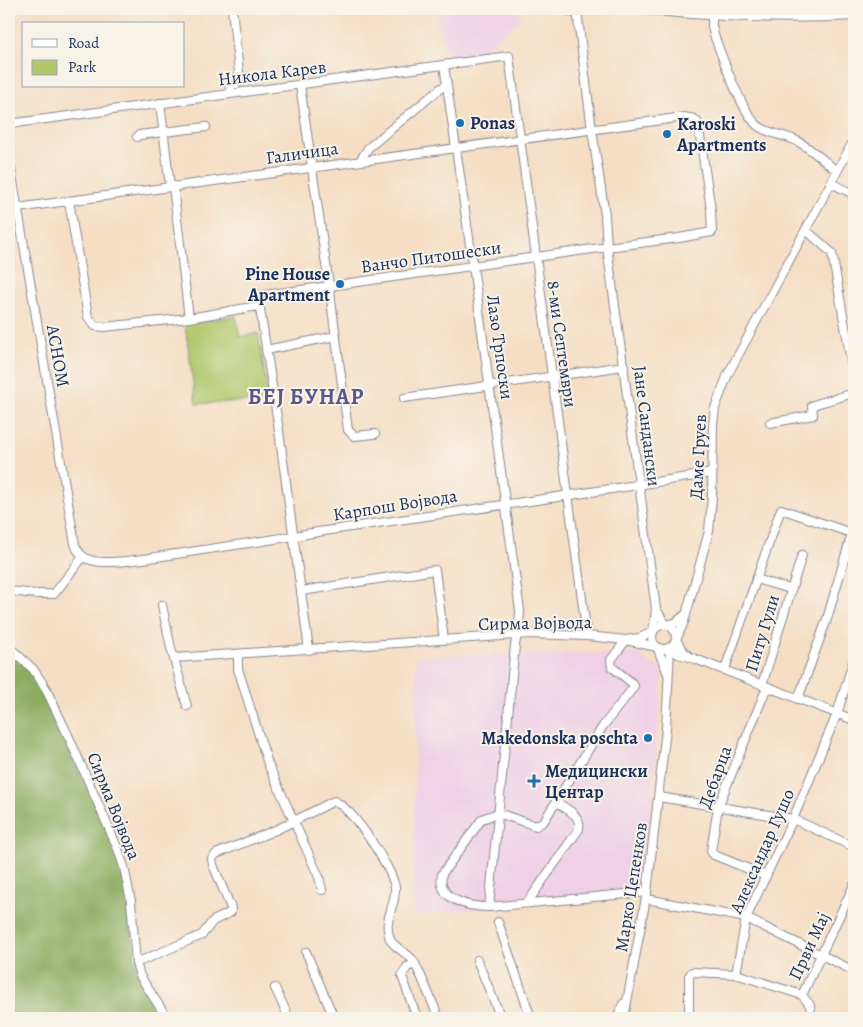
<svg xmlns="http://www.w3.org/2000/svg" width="863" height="1027" viewBox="0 0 863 1027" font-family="Alegreya,serif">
<rect width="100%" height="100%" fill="#f7f3e8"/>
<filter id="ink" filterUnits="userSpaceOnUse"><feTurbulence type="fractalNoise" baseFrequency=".02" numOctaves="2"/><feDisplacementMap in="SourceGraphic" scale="10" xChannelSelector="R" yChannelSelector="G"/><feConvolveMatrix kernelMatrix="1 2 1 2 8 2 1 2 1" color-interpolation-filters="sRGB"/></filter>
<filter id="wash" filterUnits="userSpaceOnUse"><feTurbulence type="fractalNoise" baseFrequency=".0096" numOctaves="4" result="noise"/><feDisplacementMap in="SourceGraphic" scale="20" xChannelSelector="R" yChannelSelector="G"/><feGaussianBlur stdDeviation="1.12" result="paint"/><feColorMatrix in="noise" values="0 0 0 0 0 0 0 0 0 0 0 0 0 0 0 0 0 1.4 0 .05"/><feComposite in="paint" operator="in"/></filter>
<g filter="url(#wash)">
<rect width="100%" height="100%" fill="#f5dec4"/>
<!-- built -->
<g fill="#efd0e6">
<polygon points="440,9 514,9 522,19 469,61 453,63 436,26"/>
<polygon points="637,653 662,671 645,892 413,915 416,656"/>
</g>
<!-- green -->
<polygon fill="#b1c86d" stroke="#667c66" points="236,316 240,337 258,333 269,400 196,404 185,324"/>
<!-- forest -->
<polygon fill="#8cac60" stroke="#546e5f" points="9,647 45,687 124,867 136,963 167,1018 9,1018"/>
</g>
<g filter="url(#ink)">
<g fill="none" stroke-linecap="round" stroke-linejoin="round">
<defs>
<g id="minor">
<path d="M712,15V26L714,35C722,57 741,110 757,125C767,134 785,135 797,141C812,149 824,161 837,171"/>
<polyline points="444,65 473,266 520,611 519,624 515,645 489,907 647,892"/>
<polyline points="300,85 329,285 348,430 354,436 375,434"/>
<polyline points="231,93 230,85 237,84 240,81 232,9"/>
<polyline points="160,103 170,187"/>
<polyline points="9,124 509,56 587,636"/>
<polyline points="137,137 139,135 206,127"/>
<path d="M9,158L75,544C79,558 91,562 104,562C128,563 153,557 176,554C223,547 271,540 318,532C449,512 581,495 712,473"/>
<polyline points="360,161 368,148 441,88 447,85"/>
<polyline points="831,183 851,193 854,197"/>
<polyline points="173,186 189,318"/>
<polyline points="69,201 88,317 95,326 104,327 189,318 258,306"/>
<polyline points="17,208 684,117 694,119 698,123 711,210 712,232 679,238 607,247 258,296 278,424 309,650"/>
<polyline points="806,230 832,253 854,377"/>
<polyline points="266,350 336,336"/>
<polyline points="404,398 624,366"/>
<polyline points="770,423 813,415 812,406 816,404 854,393"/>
<polyline points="756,579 790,589"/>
<polyline points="9,591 36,594 54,594 83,557"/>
<polyline points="302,591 435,570 444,640"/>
<polyline points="162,605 171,648 187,706"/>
<polyline points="656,609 666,625 675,623 685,615"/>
<circle cx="664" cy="637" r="12"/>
<polyline points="9,647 33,669 45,687 68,735 118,849 124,867 131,901 136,963 140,976 167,1018"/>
<polyline points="670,647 678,654 690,657 854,720"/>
<polyline points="238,655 238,669 268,764 319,877 322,890"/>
<polyline points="690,657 683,651 676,640 684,622 709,531 712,497 713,425 715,408 728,374 854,140"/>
<polyline points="174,658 530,634 587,636 626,640 657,647 668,674"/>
<polyline points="725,669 781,509 854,534"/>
<polyline points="762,685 802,555"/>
<polyline points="798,699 827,619 852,533"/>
<polyline points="659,797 793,819 854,847"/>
<polyline points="766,876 714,855 711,851 718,807 767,687"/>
<polyline points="647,899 746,918 854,971"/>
<path d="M527,903L579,829C582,815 566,809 556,802"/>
<path d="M489,907C468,907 437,900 442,874L482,819L498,813L536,826L544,821L603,726L633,688L634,686L632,683L612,667L611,660L626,640L639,638L653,632L656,609L607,247L605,215L592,130L577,11"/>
<polyline points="498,922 531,1018"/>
<polyline points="306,952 334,1018"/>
<polyline points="477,960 501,1018"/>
<path d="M136,963L202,935L213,921L231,912V908L213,865L212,859L216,854L278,829L334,801C352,807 392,868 395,887C397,905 382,919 390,939C394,948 406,952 412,959C416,964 418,971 421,976C427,990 433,1004 439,1018"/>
<polyline points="415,964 407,967 402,976 417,1018"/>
<polyline points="736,974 802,995"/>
<polyline points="275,988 289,1018"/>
<polyline points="617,1018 623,1004"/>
<polyline points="624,1018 647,892 666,729 670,647"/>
<polyline points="689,1018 689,976 692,972 736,974 746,918 793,819 837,714 854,659"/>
<polyline points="811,1018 810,1005 802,995 854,885"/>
</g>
<g id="major">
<polyline points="566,9 575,12 584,9"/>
<path d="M646,9C715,16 785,19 854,15"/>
</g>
</defs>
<!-- minor casing -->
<use href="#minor" stroke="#888691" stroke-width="10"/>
<!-- major casing -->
<use href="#major" stroke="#888691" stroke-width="12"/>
<!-- minor -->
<use href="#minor" stroke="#fff" stroke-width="8"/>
<!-- major -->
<use href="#major" stroke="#fff" stroke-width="10"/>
</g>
</g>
<!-- markers -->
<g fill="#1f6fb2" stroke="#f7f3e8" stroke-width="2">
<circle cx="460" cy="123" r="5"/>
<circle cx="667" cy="134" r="5"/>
<circle cx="340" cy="284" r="5"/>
<circle cx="648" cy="738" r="5"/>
<path d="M531.5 773.5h5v5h5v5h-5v5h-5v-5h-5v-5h5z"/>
</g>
<g text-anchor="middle" stroke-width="4" stroke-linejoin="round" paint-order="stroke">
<!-- street labels -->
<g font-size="18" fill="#1b2f5e" stroke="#f7f3e8">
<text transform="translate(272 73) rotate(-7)" y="6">Никола Карев</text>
<text transform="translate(302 153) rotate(-8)" y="6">Галичица</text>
<text transform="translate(431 257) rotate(-8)" y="6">Ванчо Питошески</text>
<text transform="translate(562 344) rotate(82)" y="6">8-ми Септември</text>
<text transform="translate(500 347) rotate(82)" y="6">Лазо Трпоски</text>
<text transform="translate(58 356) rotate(80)" y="6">АСНОМ</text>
<text transform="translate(647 426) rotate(83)" y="6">Јане Сандански</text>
<text transform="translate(698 457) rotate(-87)" y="6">Даме Груев</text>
<text transform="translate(395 505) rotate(-9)" y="6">Карпош Војвода</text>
<text transform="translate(535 623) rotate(-1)" y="6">Сирма Војвода</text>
<text transform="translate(762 633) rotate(-73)" y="6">Питу Гули</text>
<text transform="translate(715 777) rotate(-70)" y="6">Дебарца</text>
<text transform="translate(114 806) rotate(68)" y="6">Сирма Војвода</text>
<text transform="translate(762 851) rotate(-66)" y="6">Александар Гушо</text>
<text transform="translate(631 887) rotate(-81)" y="6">Марко Цепенков</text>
<text transform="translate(809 946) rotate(-65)" y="6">Први Мај</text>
</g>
<!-- poi labels -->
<g font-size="18" font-weight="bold" fill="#1b2f5e" stroke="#f7f3e8" text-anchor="start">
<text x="470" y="129">Ponas</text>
<text x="677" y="130">Karoski<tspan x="677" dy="21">Apartments</tspan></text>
<text x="330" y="280" text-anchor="end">Pine House<tspan x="330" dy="21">Apartment</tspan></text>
<text x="638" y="744" text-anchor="end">Makedonska poschta</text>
<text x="545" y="777">Медицински<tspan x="545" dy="21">Центар</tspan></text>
</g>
<!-- district labels -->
<g font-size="22" font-weight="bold" letter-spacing="1" fill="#5a578c" stroke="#f7f3e8">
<text x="306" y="404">БЕЈ БУНАР</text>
</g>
</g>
<!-- margin -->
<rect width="863" height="1027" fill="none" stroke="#f7f3e8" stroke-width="30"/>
<!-- legend -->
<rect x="22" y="22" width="162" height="65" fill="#f7f3e8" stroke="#9fa5b1"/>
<rect x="32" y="39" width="25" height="8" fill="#ffffff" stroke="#9fa5b1"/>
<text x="68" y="48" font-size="15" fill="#1b2f5e">Road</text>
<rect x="32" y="60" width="25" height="15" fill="#b1c86d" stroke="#9fa5b1"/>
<text x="68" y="72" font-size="15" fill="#1b2f5e">Park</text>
</svg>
